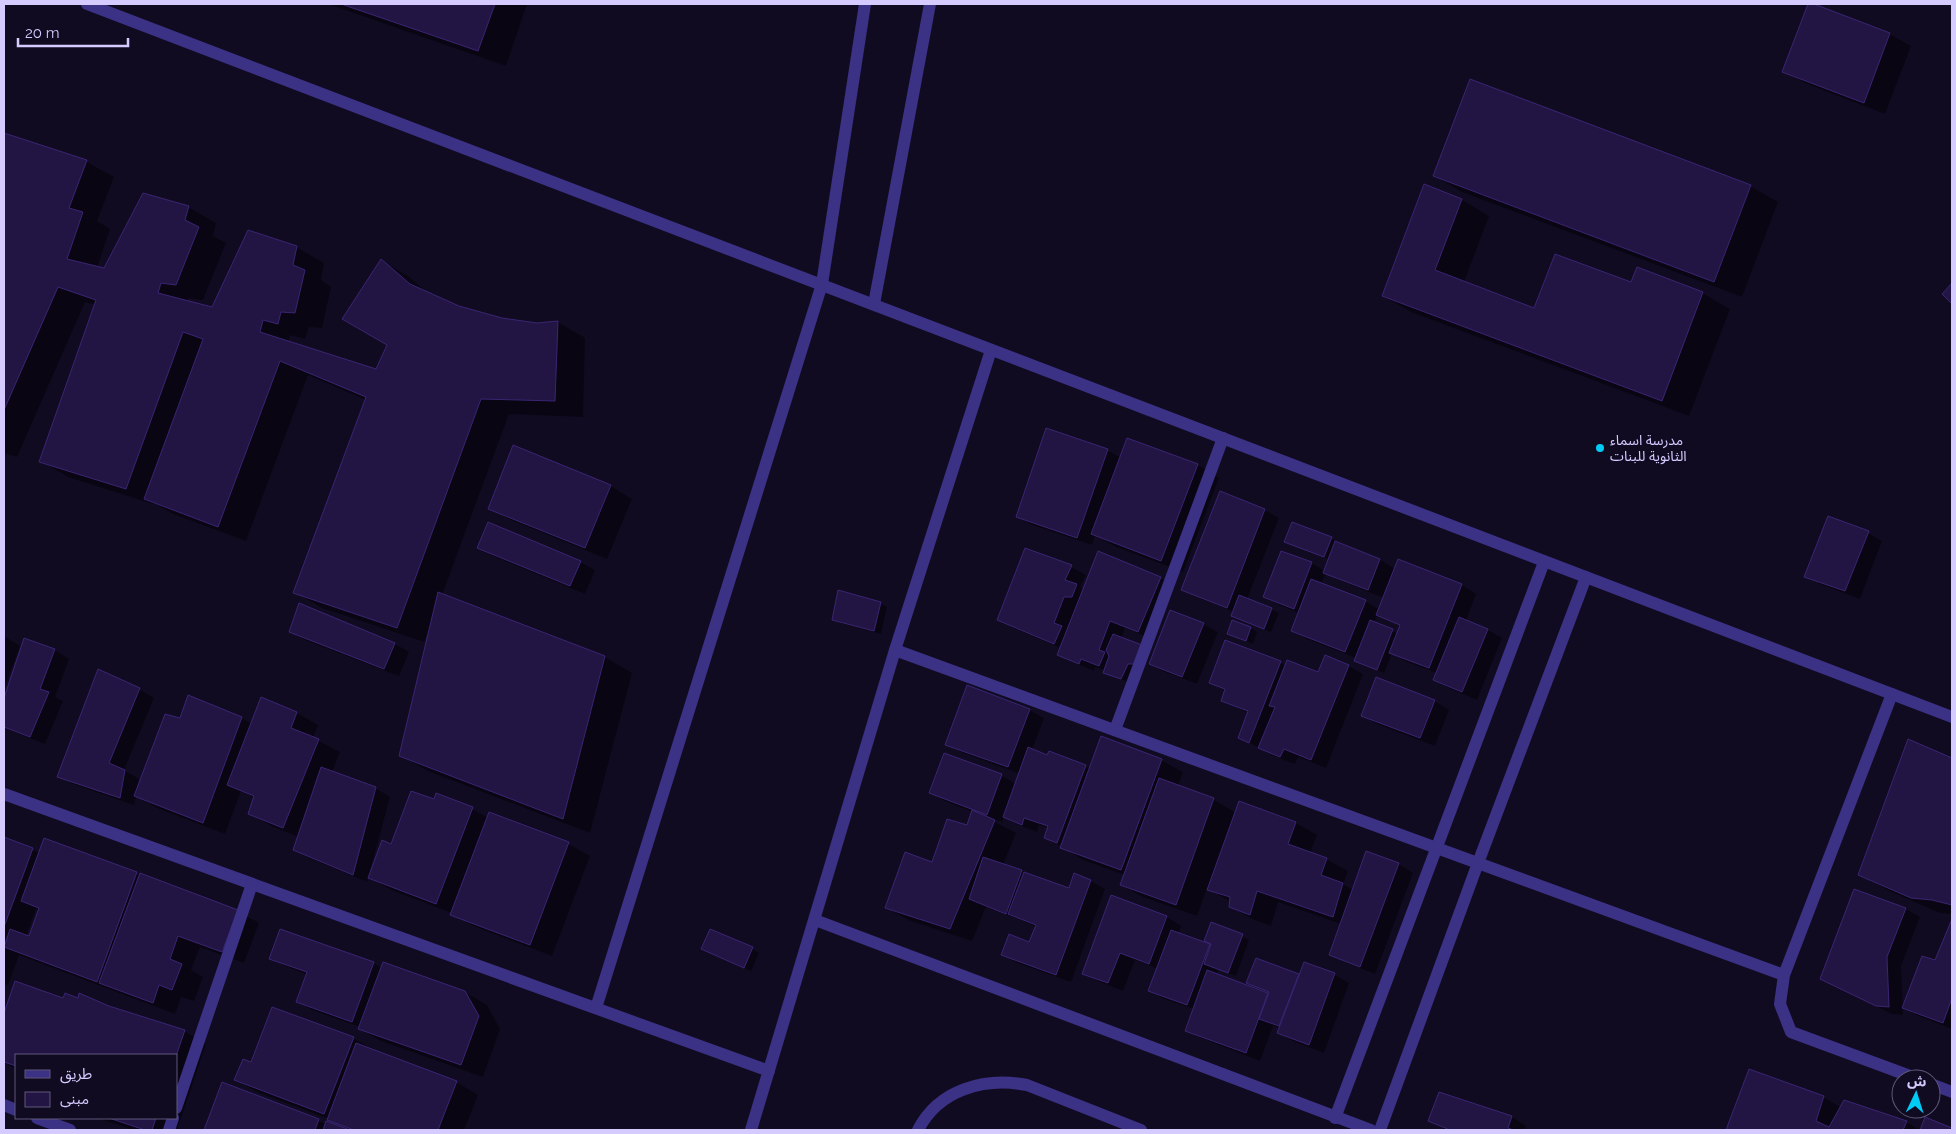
<svg xmlns="http://www.w3.org/2000/svg" width="1956" height="1134" viewBox="0 0 1956 1134" font-family="Raleway,'Noto Sans Arabic',sans-serif">
<rect width="100%" height="100%" fill="#110b22"/>
<!-- shadow -->
<g fill="#0007" fill-rule="evenodd">
<polygon points="328,4 527,4 506,66"/>
<polygon points="1809,4 1890,34 1911,46 1885,114 1805,83 1783,71"/>
<polygon points="4,134 87,162 114,177 97,221 110,229 97,268 105,270 188,207 216,223 213,236 226,243 203,300 188,298 187,302 213,309 296,247 324,263 321,280 331,287 322,328 309,327 305,339 290,335 288,343 377,371 389,344 381,261 408,276 429,294 458,307 501,319 537,324 558,322 585,338 583,417 509,414 442,595 605,657 632,673 590,833 428,771 401,756 430,632 428,632 424,642 322,608 295,592 366,400 308,375 246,541 173,514 154,503 153,504 68,477 41,461 96,305 85,302 17,457 4,453"/>
<polygon points="1435,176 1750,186 1778,202 1742,297 1462,192"/>
<polygon points="1425,186 1462,200 1489,216 1464,282 1535,309 1632,284 1702,293 1730,309 1689,416 1411,312 1383,296"/>
<polygon points="1128,439 1198,465 1219,478 1183,572 1114,546 1095,535 1092,545 1032,525 1017,517 1107,450 1121,458"/>
<polygon points="514,447 611,486 632,499 607,559 511,520 489,508"/>
<polygon points="1265,510 1279,518 1247,599 1279,613 1271,632 1239,619 1232,615 1234,612 1197,597 1183,589"/>
<polygon points="1868,533 1882,541 1860,599 1820,584 1806,576"/>
<path d="M1331,539L1380,560L1396,569L1399,561L1462,585L1476,594L1466,621L1488,630L1502,638L1477,700L1449,688L1434,680L1437,673L1405,661L1392,653L1384,673L1362,664L1356,658L1307,639L1292,631L1299,613L1279,605L1265,597L1282,552L1312,563L1325,571L1329,559L1293,545ZM1326,573L1339,580L1384,598L1380,610L1365,601L1321,584ZM1378,614L1401,626L1398,634L1374,623Z"/>
<polygon points="479,547 580,562 595,570 585,594 493,556"/>
<polygon points="1071,567 1086,575 1080,587 1084,590 1161,578 1175,586 1152,639 1125,628 1121,639 1148,650 1129,682 1111,676 1104,672 1105,670 1095,667 1094,671 1073,662 1058,654 1061,648 1013,628 999,619"/>
<polygon points="880,603 887,607 881,634 840,623 833,619"/>
<polygon points="300,605 395,644 409,652 399,676 305,640 291,632"/>
<polygon points="1203,624 1218,632 1197,684 1165,672 1150,664"/>
<polygon points="1250,628 1257,632 1253,644 1229,633"/>
<polygon points="4,636 20,646 4,689"/>
<polygon points="25,639 55,650 69,659 55,697 63,701 45,744 4,728 4,702"/>
<polygon points="1326,657 1349,666 1363,674 1326,768 1298,757 1295,764 1274,756 1239,737 1248,713 1222,700 1226,691 1210,682 1280,662 1286,666 1319,674"/>
<polygon points="1377,679 1435,701 1449,710 1435,746 1377,724 1362,715"/>
<polygon points="139,689 154,698 124,770 139,779 137,788 180,720 241,718 252,724 261,699 297,713 318,725 313,738 340,752 332,772 375,788 390,797 370,871 372,871 392,845 434,801 472,809 488,818 568,844 590,856 552,956 473,926 452,913 391,890 368,877 367,882 309,858 294,850 299,837 271,826 250,813 255,798 241,791 225,834 157,808 136,796 134,805 73,784 59,776"/>
<polygon points="1029,710 1044,718 1032,750 1048,756 1050,753 1091,769 1161,760 1183,772 1178,786 1214,800 1236,813 1240,802 1296,823 1317,835 1310,853 1326,859 1348,871 1343,884 1353,890 1367,852 1399,864 1413,873 1375,974 1345,962 1331,954 1341,924 1278,902 1271,926 1252,919 1230,906 1231,902 1207,888 1197,916 1143,897 1121,885 1125,875 1083,860 1062,847 1045,837 1048,828 1039,825 1037,832 1019,825 1004,817 1002,822 996,820 995,822 1016,833 1003,865 1069,890 1091,881 1105,889 1071,982 1017,963 1003,954 1030,943 1036,927 1021,920 986,907 972,941 908,920 887,908 968,826 973,812 945,801 931,793 945,754 1002,776 1016,784 1020,774 961,752 946,744"/>
<polygon points="1909,741 1952,759 1952,914 1940,913 1887,890 1860,874"/>
<path d="M4,839L40,853L136,874L237,911L259,923L244,963L200,947L191,970L203,977L194,1001L181,997L175,1014L19,955L8,985L4,984ZM36,909L40,911L30,938L26,936Z"/>
<polygon points="1112,897 1167,917 1181,926 1178,934 1215,947 1242,936 1249,940 1236,976 1218,970 1216,975 1259,991 1259,989 1248,983 1257,960 1300,976 1304,964 1335,975 1349,983 1324,1053 1293,1041 1279,1033 1280,1028 1273,1026 1260,1061 1201,1038 1186,1030 1194,1009 1164,999 1150,991 1158,969 1135,960 1123,991 1098,981 1083,973"/>
<polygon points="1906,909 1920,917 1901,966 1903,1015 1892,1014 1821,979"/>
<polygon points="1952,920 1952,1029 1918,1016 1904,1008 1936,962"/>
<polygon points="752,949 759,953 751,971 710,953"/>
<polygon points="270,958 373,963 382,968 465,992 487,1005 500,1029 483,1077 381,1041 360,1029 360,1027 312,1010 298,1002 308,975 285,966"/>
<polygon points="16,982 64,1000 109,1007 184,1031 206,1044 177,1130 134,1130 97,1118 176,1118 176,1055 16,1055 16,1069 4,1063 4,1016"/>
<polygon points="353,1038 374,1050 456,1082 478,1095 464,1130 205,1130 222,1083 326,1124 340,1128 341,1126 329,1119 257,1092 236,1080 251,1064"/>
<polygon points="1750,1070 1823,1097 1842,1108 1906,1122 1920,1130 1727,1130"/>
<polygon points="1440,1094 1512,1117 1526,1126 1525,1130 1448,1130 1444,1129 1430,1120"/>
</g>
<!-- building -->
<g fill="#221544" stroke="#3a2573">
<polygon points="341,4 495,4 478,51"/>
<polygon points="1808,4 1814,4 1890,33 1864,103 1782,72"/>
<polygon points="1470,79 1751,185 1714,282 1433,176"/>
<polygon points="4,133 87,160 69,208 83,212 67,259 104,268 143,193 189,206 185,220 199,227 176,285 161,283 158,293 212,307 248,230 297,246 293,265 305,270 295,313 281,312 278,324 263,320 260,332 376,369 387,345 342,319 381,259 410,284 459,306 502,318 537,323 558,321 555,401 481,399 397,628 293,593 366,397 280,361 218,527 144,499 203,339 183,332 126,489 39,462 96,300 58,287 4,410"/>
<polygon points="1424,184 1462,199 1435,270 1534,308 1555,254 1631,282 1637,267 1703,292 1662,401 1382,296"/>
<polygon points="1952,283 1952,304 1942,294"/>
<polygon points="1046,428 1108,449 1077,538 1016,517"/>
<polygon points="1127,438 1198,464 1161,561 1091,534"/>
<polygon points="513,445 611,485 585,548 488,509"/>
<polygon points="1220,491 1265,509 1227,608 1181,590"/>
<polygon points="1828,516 1869,531 1845,591 1804,577"/>
<polygon points="488,522 581,561 570,586 477,548"/>
<polygon points="1292,522 1332,537 1324,557 1284,542"/>
<polygon points="1335,541 1380,559 1368,590 1323,573"/>
<polygon points="1025,548 1072,565 1065,580 1077,584 1072,597 1064,597 1054,623 1062,626 1054,644 997,620"/>
<polygon points="1098,551 1161,577 1138,632 1110,621 1099,650 1105,652 1099,666 1081,659 1079,664 1057,655"/>
<polygon points="1281,551 1312,562 1294,609 1263,597"/>
<polygon points="1398,559 1462,584 1429,668 1389,653 1400,625 1376,615"/>
<polygon points="1311,579 1366,600 1345,652 1291,631"/>
<polygon points="838,590 881,602 874,631 832,620"/>
<polygon points="438,592 605,656 563,819 399,756"/>
<polygon points="1239,595 1272,608 1264,629 1231,616"/>
<polygon points="299,603 395,643 384,669 289,632"/>
<polygon points="1170,610 1204,623 1182,677 1149,664"/>
<polygon points="1459,617 1488,629 1462,692 1433,680"/>
<polygon points="1232,620 1251,627 1246,641 1227,634"/>
<polygon points="1370,620 1393,629 1377,670 1354,661"/>
<polygon points="1113,634 1142,645 1134,664 1128,664 1121,679 1103,673 1109,656 1106,650"/>
<polygon points="24,638 55,649 40,689 49,692 30,737 4,727 4,698"/>
<polygon points="1225,640 1281,661 1249,743 1238,738 1248,711 1221,701 1225,689 1209,683"/>
<polygon points="1325,655 1349,665 1311,760 1284,749 1280,757 1258,748 1275,707 1269,706 1287,660 1318,672"/>
<polygon points="98,669 140,688 109,763 125,770 120,798 57,777"/>
<polygon points="1376,677 1435,700 1420,738 1361,716"/>
<polygon points="967,685 1030,709 1008,767 945,745"/>
<polygon points="188,695 242,717 203,823 134,796 165,714 180,718"/>
<polygon points="261,697 297,712 291,728 319,739 283,828 248,814 254,796 227,785"/>
<polygon points="1101,736 1162,759 1121,870 1060,848"/>
<polygon points="1908,739 1952,758 1952,905 1932,900 1911,898 1858,875"/>
<polygon points="1028,747 1047,755 1049,751 1086,765 1057,843 1044,838 1048,826 1024,818 1022,825 1003,817"/>
<polygon points="944,753 1002,774 987,815 929,793"/>
<polygon points="321,767 376,787 353,875 293,850"/>
<polygon points="1159,778 1214,798 1176,905 1120,885"/>
<polygon points="411,791 434,799 436,793 473,807 436,904 368,878 382,840 391,844"/>
<polygon points="1239,801 1296,822 1288,844 1327,858 1321,875 1343,883 1333,917 1257,891 1250,915 1229,907 1230,897 1207,890"/>
<polygon points="972,810 995,820 950,929 885,908 905,852 932,862 947,819 967,825"/>
<polygon points="489,812 569,842 530,945 450,915"/>
<polygon points="4,837 33,848 4,927"/>
<polygon points="44,838 137,872 97,982 4,947 10,929 29,936 39,908 21,901"/>
<polygon points="1366,851 1399,863 1360,967 1329,955"/>
<polygon points="983,857 1022,870 1006,914 969,899"/>
<polygon points="1024,872 1069,888 1074,873 1091,880 1056,975 1001,955 1009,934 1029,942 1036,925 1008,914"/>
<polygon points="140,873 238,910 222,952 178,936 170,959 182,964 172,990 159,985 153,1003 99,983"/>
<polygon points="1854,889 1906,908 1887,957 1889,1007 1876,1006 1820,979"/>
<polygon points="1111,895 1167,916 1149,964 1120,953 1108,983 1082,974"/>
<polygon points="1952,919 1952,998 1943,1023 1902,1008 1922,956 1935,960"/>
<polygon points="1211,922 1243,934 1228,973 1204,964 1211,944 1204,941"/>
<polygon points="280,929 374,962 352,1022 296,1002 307,972 269,959"/>
<polygon points="710,929 753,947 744,968 701,949"/>
<polygon points="1171,930 1210,944 1187,1005 1148,991"/>
<polygon points="1256,958 1299,974 1279,1026 1259,1019 1269,992 1246,983"/>
<polygon points="383,962 465,991 479,1016 461,1065 358,1029"/>
<polygon points="1304,962 1335,973 1309,1045 1277,1033"/>
<polygon points="1207,970 1268,993 1246,1053 1185,1031"/>
<polygon points="15,981 63,998 65,993 78,998 79,993 109,1006 185,1030 176,1056 16,1055 16,1066 4,1062 4,1013"/>
<polygon points="272,1007 354,1037 324,1114 234,1080 243,1059 251,1062"/>
<polygon points="356,1043 457,1081 438,1130 354,1130 327,1120"/>
<polygon points="1749,1069 1824,1096 1816,1121 1829,1127 1844,1100 1907,1121 1903,1130 1726,1130"/>
<polygon points="222,1082 319,1119 315,1130 204,1130"/>
<polygon points="1439,1092 1512,1116 1508,1128 1513,1130 1450,1130 1428,1121"/>
<polygon points="1925,1117 1952,1128 1952,1130 1920,1130"/>
<polygon points="109,1118 156,1118 152,1130 145,1130"/>
<polygon points="326,1121 350,1130 323,1130"/>
</g>
<g fill="none" stroke-linecap="round" stroke-linejoin="round">
<!-- service -->
<path stroke="#3b3185" stroke-width="12" d="M918,1130C939,1089 985,1077 1027,1085L1141,1130"/>
<!-- minor -->
<g stroke="#3b3185" stroke-width="12">
<polyline points="874,304 930,4"/>
<polyline points="895,650 1784,975"/>
<polyline points="1892,694 1784,975 1780,1004 1791,1032 1918,1079"/>
<polyline points="1115,730 1223,438"/>
<polyline points="4,794 769,1071"/>
<polyline points="815,920 1371,1130"/>
<polyline points="596,1008 822,284 865,4"/>
<polyline points="1931,1084 1952,1092"/>
<polyline points="4,1105 16,1110"/>
<polyline points="176,1108 252,884"/>
<polyline points="37,1118 70,1130"/>
<polyline points="1335,1118 1544,562"/>
<polyline points="169,1130 173,1118"/>
<polyline points="751,1130 895,650 991,350"/>
<polyline points="1380,1130 1478,863 1586,577"/>
</g>
<!-- tertiary -->
<polyline stroke="#3b3185" stroke-width="12" points="87,4 1952,717"/>
</g>
<!-- markers -->
<circle fill="#00caf6" stroke="#110b22" stroke-width="2" cx="1600" cy="448" r="5"/>
<g text-anchor="middle" stroke-width="4.5" stroke-linejoin="round" paint-order="stroke">
<!-- poi labels -->
<g font-size="14" fill="#d5cbff" stroke="#110b22" text-anchor="start">
<text x="1610" y="445">مدرسة اسماء<tspan x="1610" dy="16">الثانوية للبنات</tspan></text>
</g>
</g>
<!-- border -->
<rect width="1956" height="1134" fill="none" stroke="#d5cbff" stroke-width="10"/>
<!-- legend -->
<rect x="15" y="1054" width="162" height="65" fill="#110b22" stroke="#5f587a"/>
<rect x="25" y="1070" width="25" height="8" fill="#3b3185" stroke="#5f587a"/>
<text x="60" y="1079" font-size="15" fill="#d5cbff">طريق</text>
<rect x="25" y="1092" width="25" height="15" fill="#221544" stroke="#5f587a"/>
<text x="60" y="1104" font-size="15" fill="#d5cbff">مبنى</text>
<!-- north arrow -->
<g transform="translate(1916 1094) rotate(4)"><circle r="24" fill="#110b22" stroke="#5f587a"/>
<path d="M0-4L9 19L0 12L-9 19Z" fill="#00caf6"/>
<text y="-8" font-size="14" font-weight="bold" text-anchor="middle" fill="#d5cbff">ش</text>
</g>
<!-- scale -->
<path d="M18 38v8h110v-8" fill="none" stroke="#d5cbff" stroke-width="2.5"/>
<text x="25" y="38" font-size="15" fill="#d5cbff" stroke="#110b22" stroke-width="4" paint-order="stroke">20 m</text>
</svg>
